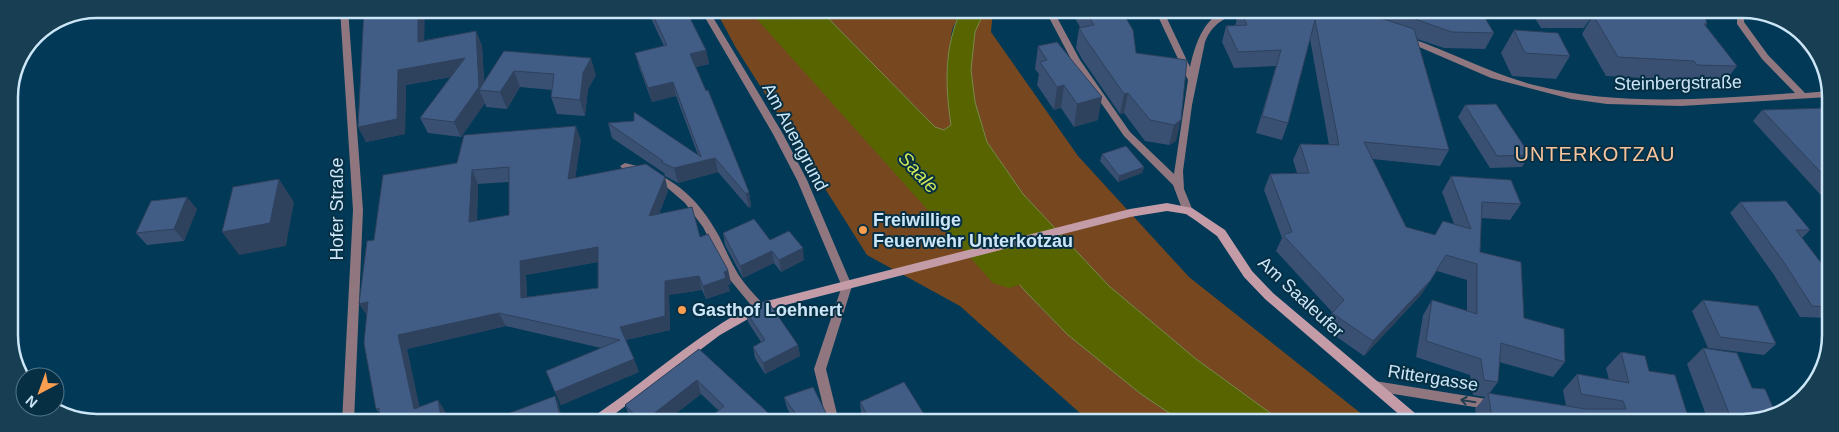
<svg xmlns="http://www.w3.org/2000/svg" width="1839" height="432" viewBox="0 0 1839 432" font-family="Arial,sans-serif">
<rect width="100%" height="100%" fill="#013956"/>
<!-- green -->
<g fill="#774820">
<polygon points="715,9 771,9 940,193 1026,292 1068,335 1141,394 1184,423 1090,422 960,306 867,255 736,48"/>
<polygon points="819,9 961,10 952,30 947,66 951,126 944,130 935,127"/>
<polygon points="985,10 993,10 991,32 1078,156 1189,277 1373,423 1284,423 1196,359 1109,286 1023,194 987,142 975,102 971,70 975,32"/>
</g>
<!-- water -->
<path fill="#576400" stroke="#7a8b4a" d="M771,9H819L935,127L944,130L951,125C945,84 944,48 961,10H985L975,32L971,70L975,102L987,142L1023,194L1109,286L1196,359L1284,423H1184L1141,394L1068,335L1026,292L940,193Z"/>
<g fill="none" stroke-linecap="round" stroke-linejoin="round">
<!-- river -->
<polygon fill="#576400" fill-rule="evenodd" points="748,9 786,9 1025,257 1032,270 1025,283 1009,288 993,283"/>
<!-- lane -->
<polygon fill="#90777f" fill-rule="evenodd" points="847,282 851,283 852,286 826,369 839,422 827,422 814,369 842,286 843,283"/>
<!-- street -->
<g fill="#90777f" fill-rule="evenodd">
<polygon points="340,9 348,9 363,210 354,422 342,422 353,210"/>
<polygon points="700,9 708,9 783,134 807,180 852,286 851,289 843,289 797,180 773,134"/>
<path d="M1045,10H1053L1080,60L1130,132L1174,174L1188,80L1155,10H1163L1190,67C1195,45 1204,13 1232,10C1244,9 1256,10 1268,10C1264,13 1259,12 1253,12C1231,13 1213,21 1205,42L1192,105L1183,171L1184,189L1193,211L1192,214H1184L1173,185L1124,136L1072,61Z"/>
<path d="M1737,10H1745L1744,22L1768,55L1805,93L1829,91V97L1681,106L1607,104L1571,99L1491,78L1403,40L1404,38H1410C1452,52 1491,74 1534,85C1620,107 1707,99 1795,93L1762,59L1737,24Z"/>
<path d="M625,163C670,173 697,196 719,236C725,249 731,262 738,274C745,285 754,294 763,304L764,307L763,310L759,311L755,310L731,281L703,227L685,203L663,184L651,177L622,168L620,166Z"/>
<polygon points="1375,381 1493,400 1497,401 1499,405 1497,409 1493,410 1375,391 1371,389 1369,386 1371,383"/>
</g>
<!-- secondary -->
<path fill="#c39ca8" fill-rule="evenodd" d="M1167,203L1192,208L1225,230L1252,271L1273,293L1422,419L1424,423H1409L1265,299L1244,277L1217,236L1195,220L1186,214L1167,211L1130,217L762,311L720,335L604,422H589L591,418C647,381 695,335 755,304L1130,209Z"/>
</g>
<!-- wall -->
<g fill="#395072" fill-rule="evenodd">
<polygon points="634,9 673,9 675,13 706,50 709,64 696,67 749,192 751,206 749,208 718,172 678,183 665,176 664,173 612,138 608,123 698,155 676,96 652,102 639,67 635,53 664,46 648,12 636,15"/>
<polygon points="1070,10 1121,10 1136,53 1187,60 1176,141 1169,145 1145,141 1124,113 1120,114 1082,59 1076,48 1079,28 1080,27"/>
<polygon points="1239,10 1465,10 1467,13 1494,33 1485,49 1444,48 1417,39 1449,150 1440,166 1372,159 1406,227 1435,235 1454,224 1442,192 1451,176 1521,204 1510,220 1481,218 1480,252 1524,318 1565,362 1553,377 1499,362 1498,382 1489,394 1566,406 1563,390 1577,374 1609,380 1606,368 1621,352 1649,371 1690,423 1477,423 1475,409 1485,397 1473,395 1470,375 1416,357 1423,315 1432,300 1467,311 1467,280 1437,271 1420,296 1364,356 1324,328 1332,312 1276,251 1282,238 1264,190 1270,174 1297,173 1293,160 1300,144 1329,145 1310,39 1288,123 1282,140 1256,133 1276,66 1234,68 1222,42 1226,26 1235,26"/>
<polygon points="1530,10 1592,10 1594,13 1584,28 1541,28"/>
<polygon points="1644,10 1703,10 1707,24 1706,26 1737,66 1722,85 1683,84 1680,80 1606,76 1582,34 1593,15 1645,17"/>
<polygon points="1514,30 1570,56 1556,79 1512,76 1501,53"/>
<polygon points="476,31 482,46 484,82 504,51 596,75 588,89 585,116 557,114 551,97 552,90 520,87 507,109 486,107 485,103 461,137 428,133 420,118 451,77 406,85 405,134 366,142 358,127 425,40"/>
<polygon points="1807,39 1822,67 1819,67 1801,47"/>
<polygon points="1038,46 1098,120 1074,127 1061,108 1054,110 1037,85 1039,74 1035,69"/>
<polygon points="1465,105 1530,155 1522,167 1490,168 1458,117"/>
<polygon points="1829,108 1829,204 1753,121 1762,110"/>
<path d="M581,140L575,178L668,191L659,214L700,237L728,270L731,284L728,285L730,291L706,299L702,290L669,295L670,330L626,340L639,372L561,405L555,392L601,348L506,326L407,349L419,407L438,400L446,413L448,422H381L380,414L376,409L374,240L457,163ZM509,182V215L477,221L478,184ZM598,262V288L527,297L526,275Z"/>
<polygon points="1102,154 1144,167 1142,173 1118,182 1100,161"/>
<polygon points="1740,202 1810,230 1802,238 1828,272 1829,272 1829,318 1800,317 1774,275 1730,213"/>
<polygon points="197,209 184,241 147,245 136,233"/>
<polygon points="723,233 770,240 804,260 781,272 774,263 743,278 725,245"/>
<polygon points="1703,300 1776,344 1764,355 1708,348 1692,311"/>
<polygon points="745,310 798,345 800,356 765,374 755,358 753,347 761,342 748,322"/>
<polygon points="1703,348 1752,388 1748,423 1709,423 1687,364"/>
<polygon points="699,349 778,422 718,410 701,394 665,422 634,422 630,418 625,405"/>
<polygon points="784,397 827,422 795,422 787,408"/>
<polygon points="860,402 929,422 866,422 861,413"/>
</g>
<!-- shaded-wall -->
<g fill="#2e415d">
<polygon points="418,9 425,9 424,56 418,42"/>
<polygon points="635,9 647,9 648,12 636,15"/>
<polygon points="476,31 482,46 485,91 479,90 485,103 461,137 454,122"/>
<polygon points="706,50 709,64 693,68 690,54"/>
<polygon points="465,58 471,73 406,85 405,134 366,142 358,127 398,70"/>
<polygon points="591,58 596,75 588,89 585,116 580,100 583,73"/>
<polygon points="514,71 520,87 507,109 500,92"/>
<polygon points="673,82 676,96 652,102 648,88"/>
<polygon points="1064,85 1061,108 1054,110 1057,87"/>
<polygon points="1128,93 1124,113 1120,114 1124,94"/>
<polygon points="1102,97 1098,120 1074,127 1077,104"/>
<polygon points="1181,120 1176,141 1169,145 1174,125"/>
<polygon points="576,126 581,140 573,193 568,179"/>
<polygon points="715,158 718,172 678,183 674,168"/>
<polygon points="1144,167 1142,173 1118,182 1119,176"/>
<polygon points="472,170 478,184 476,236 469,222"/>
<polygon points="665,177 668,191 653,230 649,216"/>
<polygon points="279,179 294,202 286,246 239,255 222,232"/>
<polygon points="749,192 751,206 749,208 746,194"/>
<polygon points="187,197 197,209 184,241 174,229"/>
<polygon points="598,247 603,261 526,275 528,312 521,298 520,261"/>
<polygon points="803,248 804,260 781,272 779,260"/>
<polygon points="772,251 774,263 743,278 740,266"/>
<polygon points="1446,255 1420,296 1364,356 1373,341"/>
<polygon points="728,270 731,284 728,285 730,291 706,299 703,286"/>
<polygon points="699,276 702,290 669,295 670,330 625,340 620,327 665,281"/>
<polygon points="368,302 368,317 359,304"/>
<polygon points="499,313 506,326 407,349 423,422 414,409 398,335"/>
<polygon points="798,345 800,356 765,374 763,363"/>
<polygon points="634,359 639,372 561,405 555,392"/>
<polygon points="697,380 701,394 665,422 643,422"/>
<polygon points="555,396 558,402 563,422 545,422"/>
<polygon points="438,400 446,413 448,422 442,422"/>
<polygon points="826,413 827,422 807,422"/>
</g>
<!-- building -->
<g fill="#425d85" stroke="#2e415d" fill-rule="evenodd">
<polygon points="364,9 418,9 418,42 476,31 479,87 454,122 420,118 465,58 398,70 397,119 358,127"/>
<polygon points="650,9 673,9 675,13 686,10 706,50 690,54 706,91 708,90 749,192 746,194 715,158 674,168 661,162 663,161 608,123 634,121 634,112 701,157 673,82 648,88 635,53 667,45"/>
<polygon points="1085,10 1121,10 1133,30 1136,53 1187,60 1181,120 1174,125 1150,120 1128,93 1124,94 1085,38 1079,28 1094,25"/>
<polygon points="1240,10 1353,10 1368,14 1414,29 1449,150 1364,142 1406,227 1435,235 1443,221 1471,229 1451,176 1511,180 1521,204 1482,202 1480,252 1521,262 1524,318 1564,329 1565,362 1501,343 1498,382 1484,380 1481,359 1426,341 1432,300 1477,314 1477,264 1446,255 1430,281 1373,341 1332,313 1344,300 1283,235 1292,232 1270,174 1309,173 1300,144 1339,145 1315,20 1288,123 1262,116 1281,50 1238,52 1226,26 1247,25"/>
<polygon points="1387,10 1409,10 1411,18"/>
<polygon points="1409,10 1465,10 1467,13 1482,13 1494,33 1452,32 1415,19"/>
<polygon points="1549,10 1592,10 1594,13 1550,12"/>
<polygon points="1660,10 1703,10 1707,24 1704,24 1737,66 1697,65 1694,61 1618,57 1593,15 1661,18"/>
<polygon points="1514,30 1558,33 1570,56 1525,53"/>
<polygon points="1057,42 1102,97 1077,104 1064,85 1057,87 1040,62 1047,60 1038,46"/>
<polygon points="504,51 591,58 583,73 580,100 551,97 554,74 514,71 500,92 479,90"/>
<polygon points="1496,104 1530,155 1497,156 1465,105"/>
<polygon points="1829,108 1829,133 1824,134 1829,139 1829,181 1762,110"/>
<path d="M576,126L568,179L646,164L665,177L649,216L692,207L700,237L708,234L728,270L724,272L726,278L703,286L699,276L665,281V316L620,327L634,359L555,392L546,371L620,340L499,313L398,335L414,409L438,400L442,422H381L379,408L376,409L364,343L368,302L359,304L367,241L374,240L383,175L457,163L464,135ZM509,167V215L469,222L472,170ZM598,247V288L521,298L520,261Z"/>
<polygon points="1126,146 1144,167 1119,176 1102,154"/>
<polygon points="279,179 270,223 222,232 233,187"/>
<polygon points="187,197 174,229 136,233 151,201"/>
<polygon points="1786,201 1810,230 1796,230 1828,272 1829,272 1829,307 1812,306 1785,264 1740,202"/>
<polygon points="754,219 770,240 789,231 803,248 779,260 772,251 740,266 723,233"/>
<polygon points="767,300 798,345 763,363 753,347 765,340 745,310"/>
<polygon points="1703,300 1758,306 1776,344 1720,337"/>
<polygon points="1703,348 1737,353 1752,388 1765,389 1775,412 1748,423 1733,423"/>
<polygon points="699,349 778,422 704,422 724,406 697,380 643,422 642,422 625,405"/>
<polygon points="1621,352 1645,356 1649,371 1675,375 1690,423 1493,423 1488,393 1585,409 1626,409 1623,401 1581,394 1577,374 1629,383"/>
<polygon points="904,382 929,422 871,422 860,402"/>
<polygon points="813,387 826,413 807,422 801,422 784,397"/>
<polygon points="555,396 560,416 545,422 509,422 507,414"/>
</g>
<!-- one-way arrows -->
<defs><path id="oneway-shaft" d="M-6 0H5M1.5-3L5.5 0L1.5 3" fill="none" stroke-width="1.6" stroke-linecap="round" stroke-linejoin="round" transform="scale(1.25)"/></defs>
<use stroke="#223d50" href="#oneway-shaft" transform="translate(1468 401) rotate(-171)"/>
<!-- markers -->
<g fill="#fb9e50" stroke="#072f44" stroke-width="2">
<circle cx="863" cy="230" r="5"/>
<circle cx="682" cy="310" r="5"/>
</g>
<g text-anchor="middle" stroke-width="4" stroke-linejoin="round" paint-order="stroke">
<!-- street labels -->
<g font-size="18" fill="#cce6f7" stroke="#072f44">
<text transform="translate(1678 83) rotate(-1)" y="6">Steinbergstraße</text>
<text transform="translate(795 137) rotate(62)" y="6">Am Auengrund</text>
<text transform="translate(337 209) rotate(-90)" y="6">Hofer Straße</text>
<text transform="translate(1301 297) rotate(43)" y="6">Am Saaleufer</text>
<text transform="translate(1433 378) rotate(9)" y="6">Rittergasse</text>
</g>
<!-- poi labels -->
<g font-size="18" font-weight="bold" fill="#cce6f7" stroke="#072f44" text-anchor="start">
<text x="873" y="226">Freiwillige<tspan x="873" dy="21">Feuerwehr Unterkotzau</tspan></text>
<text x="692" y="316">Gasthof Loehnert</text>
</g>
<!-- water labels -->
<g font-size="19" font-style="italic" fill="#cfe856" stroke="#072f44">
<text transform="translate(919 172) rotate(47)" y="7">Saale</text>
</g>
<!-- quarter labels -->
<g font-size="20" letter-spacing="1" fill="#f9c49c" stroke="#072f44">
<text x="1595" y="161">UNTERKOTZAU</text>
</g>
</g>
<!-- crop -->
<path d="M0 0H1839V432H0ZM97 18H1743A79 79 0 0 1 1822 97V335A79 79 0 0 1 1743 414H97A79 79 0 0 1 18 335V97A79 79 0 0 1 97 18Z" fill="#173e52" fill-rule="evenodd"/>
<path fill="none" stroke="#cce6f7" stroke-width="2.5" d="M97 18H1743A79 79 0 0 1 1822 97V335A79 79 0 0 1 1743 414H97A79 79 0 0 1 18 335V97A79 79 0 0 1 97 18Z"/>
<!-- north arrow -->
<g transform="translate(40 392) rotate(221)"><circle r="24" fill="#072f44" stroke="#56788c"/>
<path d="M0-4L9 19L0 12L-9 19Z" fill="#fb9e50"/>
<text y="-8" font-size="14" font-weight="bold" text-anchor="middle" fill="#cce6f7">N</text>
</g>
</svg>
